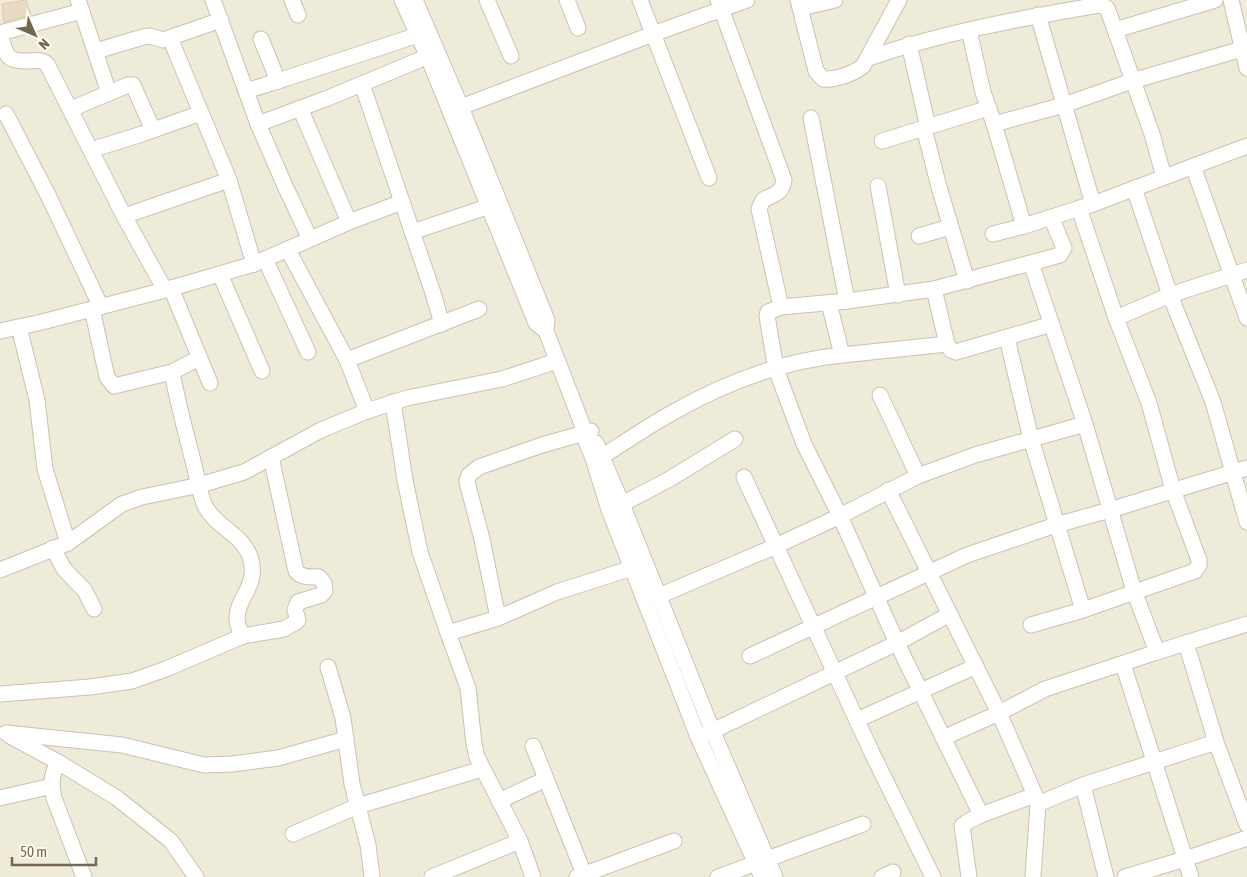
<svg xmlns="http://www.w3.org/2000/svg" width="1247" height="877" viewBox="0 0 1247 877" font-family="'Asap Condensed',sans-serif">
<rect width="100%" height="100%" fill="#fbf9ed"/>
<!-- residential -->
<rect fill="#efebd9" x="0" y="0" width="1247" height="877"/>
<!-- building -->
<polygon fill="#e9dbc3" stroke="#decaaa" points="26,0 31,15 4,22 2,4"/>
<g fill="none" stroke-linecap="round" stroke-linejoin="round">
<defs>
<g id="minor">
<polyline points="213,0 258,124 285,186 310,239"/>
<polyline points="292,0 298,15"/>
<polyline points="402,0 428,57 536,323 546,331"/>
<polyline points="415,0 461,107 547,320 546,331 582,424 583,434 593,458 609,510 679,688 698,737 762,877"/>
<polyline points="487,0 511,56"/>
<polyline points="567,0 578,28"/>
<polyline points="640,0 709,178"/>
<path d="M718,0L784,180C782,195 773,194 763,200L759,209L781,307"/>
<path d="M798,0L816,71L823,79C836,80 853,74 863,66L899,0"/>
<polyline points="1231,0 1247,68"/>
<polyline points="801,8 835,0"/>
<polyline points="1038,15 1093,204"/>
<polyline points="969,30 983,92 994,124 1064,105 1132,81 1242,49"/>
<polyline points="1115,30 1152,134 1164,177"/>
<polyline points="0,33 82,11"/>
<path d="M0,35C7,57 6,62 32,61C37,60 42,60 47,64L124,216L165,290"/>
<polyline points="170,38 229,180 254,264"/>
<polyline points="909,44 928,127"/>
<polyline points="96,51 143,37 150,36 163,40 221,20"/>
<path d="M869,58C941,33 1017,19 1093,6L1100,5L1107,8L1115,30L1215,0"/>
<polyline points="278,81 418,35"/>
<polyline points="362,84 433,293 442,324"/>
<polyline points="246,91 278,81 261,39"/>
<polyline points="109,93 128,85 133,85 153,130"/>
<polyline points="300,108 349,222"/>
<polyline points="71,109 109,93 78,0"/>
<polyline points="453,110 653,34 747,0"/>
<polyline points="6,114 48,195 101,307"/>
<polyline points="811,118 847,301"/>
<polyline points="258,124 328,98 436,53"/>
<polyline points="924,128 939,187 967,281"/>
<polyline points="882,141 989,108"/>
<polyline points="91,150 142,134 201,113"/>
<polyline points="1193,166 1247,318"/>
<polyline points="878,186 898,295"/>
<polyline points="1134,188 1170,295 1213,402 1247,522"/>
<polyline points="124,216 229,180"/>
<polyline points="1024,226 1093,204 1247,146"/>
<polyline points="412,232 499,203"/>
<polyline points="993,234 1024,226 994,124"/>
<polyline points="919,236 950,227"/>
<polyline points="288,250 347,360 367,411"/>
<polyline points="265,259 308,352"/>
<polyline points="1031,263 1085,424 1134,591 1157,652 1247,624"/>
<polyline points="220,274 262,371"/>
<polyline points="171,288 210,383"/>
<polyline points="92,309 107,377 114,386 172,372 199,358"/>
<polyline points="1116,318 1170,295 1247,270"/>
<polyline points="19,327 37,400 45,469 68,543"/>
<polyline points="0,331 38,323 165,290 254,264 349,222 402,202"/>
<polyline points="1007,338 1031,439 1083,610 1195,571 1199,565 1199,560 1173,490 1149,403 1116,318 1079,208"/>
<polyline points="947,344 951,350 956,352 1052,324"/>
<polyline points="842,355 947,344 934,289"/>
<polyline points="347,360 479,309"/>
<path d="M172,372C178,405 187,437 195,469C198,481 200,495 205,506C216,528 245,535 251,560C258,586 237,598 237,618C237,624 240,631 243,636"/>
<polyline points="880,395 918,476"/>
<polyline points="393,402 405,480 420,552 448,633"/>
<polyline points="596,443 622,504 713,732 775,877"/>
<path d="M603,456C625,442 647,427 670,414C722,384 782,361 842,355L829,303"/>
<polyline points="744,477 872,753 933,877"/>
<polyline points="888,490 999,713 1035,795 1038,804 1033,877"/>
<polyline points="622,504 668,480 735,439"/>
<polyline points="53,548 64,569 85,591 94,609"/>
<polyline points="0,570 68,543 122,504 142,497 200,485 244,472 321,430 367,411 407,398 502,379 557,361"/>
<polyline points="659,596 776,546 840,516 918,476 975,455 1085,424"/>
<polyline points="498,618 482,539 468,486 467,481 469,475 479,467 542,445 591,431"/>
<polyline points="1031,625 1083,610"/>
<polyline points="1186,643 1216,742 1247,825"/>
<polyline points="750,656 967,555 1056,525 1110,510 1247,468"/>
<polyline points="1123,664 1191,877"/>
<polyline points="328,667 343,718 352,784 368,845 372,877"/>
<path d="M0,694L90,687L132,681L166,669L243,636L284,629L296,622L298,620L295,610L298,602L321,595L325,591L324,583L319,577C312,577 301,578 296,571L271,457"/>
<polyline points="857,720 976,666"/>
<polyline points="6,733 122,745 204,765 232,764 278,758 346,739"/>
<polyline points="704,735 897,643 950,614"/>
<polyline points="10,736 58,762 117,798 171,841 196,877"/>
<polyline points="943,738 999,713 1045,689 1157,652"/>
<polyline points="533,746 584,874"/>
<path d="M58,762C51,776 51,783 54,798L84,877"/>
<polyline points="1035,795 981,815 897,643 840,516 804,444 776,369 767,316 768,312 781,307 847,301 934,289 1060,255 1064,248 1051,217"/>
<polyline points="0,798 52,786"/>
<polyline points="499,801 546,779"/>
<polyline points="1038,804 1083,785"/>
<polyline points="293,834 358,806 482,769"/>
<polyline points="432,877 520,841"/>
<polyline points="533,877 520,841 477,757 474,744 468,688 448,633 498,618 557,592 642,565"/>
<polyline points="577,877 674,841"/>
<polyline points="718,877 863,824"/>
<polyline points="882,877 893,872"/>
<polyline points="969,877 962,826 967,822 981,815"/>
<polyline points="1106,877 1083,785 1216,742"/>
<polyline points="1125,877 1185,859 1247,838"/>
</g>
</defs>
<!-- minor casing -->
<use href="#minor" stroke="#cbc2b0" stroke-width="17"/>
<!-- minor -->
<use href="#minor" stroke="#fff" stroke-width="15"/>
</g>
<!-- north arrow -->
<g transform="translate(35 35) rotate(135)" stroke="#fefcf3" stroke-width="4" paint-order="stroke">
<path d="M0-4L9 19L0 12L-9 19Z" fill="#756652"/>
<text y="-8" font-size="14" font-weight="bold" text-anchor="middle" fill="#756652">N</text>
</g>
<!-- scale -->
<path d="M12 857v8h84v-8" fill="none" stroke="#756652" stroke-width="2.5"/>
<text x="20" y="857" font-size="15" fill="#756652" stroke="#fefcf3" stroke-width="4" paint-order="stroke">50 m</text>
</svg>
